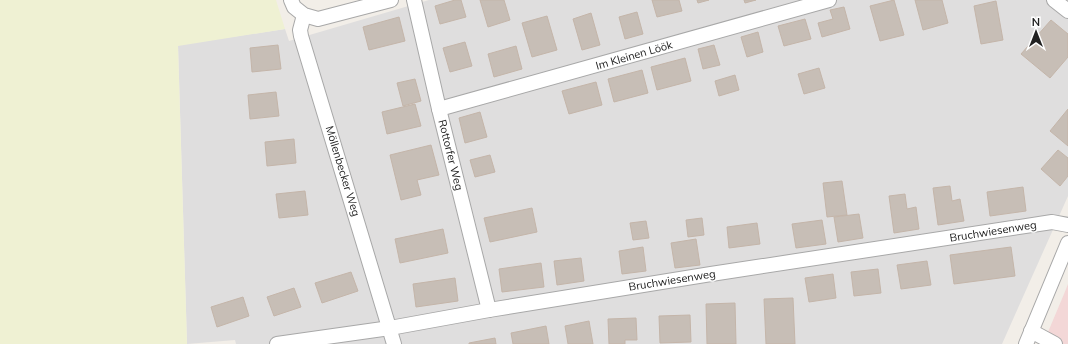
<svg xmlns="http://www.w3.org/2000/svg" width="1068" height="344" viewBox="0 0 1068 344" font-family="Mulish,sans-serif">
<rect width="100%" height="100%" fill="#f2eee8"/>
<!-- residential -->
<polygon fill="#dfdede" points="429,0 1068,0 1068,196 1002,344 236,344 235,340 187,344 178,45 285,29 289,41"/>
<!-- commercial -->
<polygon fill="#f3d7d7" points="1068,284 1068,344 1043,344 1064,294"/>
<!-- farmland -->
<polygon fill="#eff1d3" points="0,0 276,0 285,29 178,46 187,344 0,344"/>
<!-- building -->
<g fill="#c7beb6" stroke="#c4b5a9">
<polygon points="455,0 461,0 466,17 440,24 435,6"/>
<polygon points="480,0 504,0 510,20 488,27"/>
<polygon points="652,0 679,0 682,11 657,17"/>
<polygon points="697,0 709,0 698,3"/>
<polygon points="744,0 756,0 745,3"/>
<polygon points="894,0 904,35 880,41 870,6"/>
<polygon points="915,0 942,0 948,23 923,30"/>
<polygon points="996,1 1003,40 981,44 974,6"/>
<polygon points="844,7 850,29 822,37 818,23 833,19 830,10"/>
<polygon points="637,12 643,34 625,39 619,17"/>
<polygon points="591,13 600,45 582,50 573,19"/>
<polygon points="547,16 557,50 532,57 522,23"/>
<polygon points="399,17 405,41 369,50 363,27"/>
<polygon points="805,19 811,39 784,46 778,26"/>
<polygon points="1051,20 1068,34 1068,57 1050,78 1021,54"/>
<polygon points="758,32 763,52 747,57 741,37"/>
<polygon points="465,42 472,66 450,72 443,48"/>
<polygon points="278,45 281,69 252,72 250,48"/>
<polygon points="714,45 720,65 703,69 698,49"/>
<polygon points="516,46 522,69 494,77 488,54"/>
<polygon points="685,58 691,81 657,90 651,67"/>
<polygon points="819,68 825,88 804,94 798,74"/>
<polygon points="642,70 648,93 614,102 608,79"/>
<polygon points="735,75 739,90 719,96 715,81"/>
<polygon points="415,79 421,101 403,106 397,83"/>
<polygon points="596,82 602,105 569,114 562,91"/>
<polygon points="276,92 279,116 250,119 248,95"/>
<polygon points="415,104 421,126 387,134 382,112"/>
<polygon points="1068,109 1068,146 1050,131"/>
<polygon points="480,112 487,137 465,143 459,118"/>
<polygon points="294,139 296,163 267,166 265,142"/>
<polygon points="431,145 439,175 417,180 421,195 401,200 390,155"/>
<polygon points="1058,150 1068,158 1068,176 1060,186 1041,169"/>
<polygon points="490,155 495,172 475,177 470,160"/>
<polygon points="842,181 847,215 827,217 823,183"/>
<polygon points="950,186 952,201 960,199 964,221 938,225 933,188"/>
<polygon points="1023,187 1026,211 990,216 987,192"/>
<polygon points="305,191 308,215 279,218 276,194"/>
<polygon points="905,194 907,209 916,207 919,229 894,233 889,196"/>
<polygon points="532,208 537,232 490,242 484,218"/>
<polygon points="859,214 863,238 838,242 834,217"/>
<polygon points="702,218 704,235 688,237 686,220"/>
<polygon points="822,220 826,244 796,248 792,224"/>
<polygon points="646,221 649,238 633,240 630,223"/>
<polygon points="757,223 760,244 729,248 727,227"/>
<polygon points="443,229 448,253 400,263 395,239"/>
<polygon points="696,239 700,265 675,268 671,243"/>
<polygon points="643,247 646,271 622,274 619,251"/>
<polygon points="1011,247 1015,276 954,284 950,255"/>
<polygon points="581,258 584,281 557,285 554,261"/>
<polygon points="927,261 931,285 901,289 897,265"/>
<polygon points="541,263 544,287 502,292 499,269"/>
<polygon points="878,269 881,293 854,296 851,272"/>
<polygon points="351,272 358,291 322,303 315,283"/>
<polygon points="833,274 836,298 809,302 805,278"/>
<polygon points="455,278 458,301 416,307 413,284"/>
<polygon points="294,288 301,307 274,316 267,297"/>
<polygon points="243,297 249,316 217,327 211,307"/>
<polygon points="793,298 795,344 766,344 764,299"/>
<polygon points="735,303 736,344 707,344 706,304"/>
<polygon points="690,315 691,342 660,343 659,316"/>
<polygon points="636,318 637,340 625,340 625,344 609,344 608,319"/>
<polygon points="589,321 593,344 568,344 565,326"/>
<polygon points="546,326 549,344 513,344 511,333"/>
<polygon points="495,338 496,344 469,344 469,343"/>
</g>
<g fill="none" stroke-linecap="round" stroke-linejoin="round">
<defs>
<g id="minor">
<polyline points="291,0 294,7 304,15 318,19 391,0"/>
<polyline points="414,0 439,109 489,310"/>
<polyline points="1054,0 1068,11"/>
<polyline points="304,15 300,30 301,36 394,344"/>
<polyline points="439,109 829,0"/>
<polyline points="1031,331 1055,344"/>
<polyline points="277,344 390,328 489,310 711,274 1052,222 1068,225"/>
<polyline points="1026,344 1068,243"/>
</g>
</defs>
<!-- minor casing -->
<use href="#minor" stroke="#a8a8a8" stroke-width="16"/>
<!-- minor -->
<use href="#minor" stroke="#fff" stroke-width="14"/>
</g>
<g text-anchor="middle" stroke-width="3" stroke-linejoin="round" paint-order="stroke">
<!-- street labels -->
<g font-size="11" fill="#212121" stroke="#fff">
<text transform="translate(634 55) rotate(-16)" y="4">Im Kleinen Löök</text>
<text transform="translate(451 155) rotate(76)" y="4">Rottorfer Weg</text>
<text transform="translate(343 171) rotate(73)" y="4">Möllenbecker Weg</text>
<text transform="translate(993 231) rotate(-9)" y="4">Bruchwiesenweg</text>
<text transform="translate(672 280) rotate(-9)" y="4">Bruchwiesenweg</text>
</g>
</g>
<!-- north arrow -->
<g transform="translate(1036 32)" stroke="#ffffff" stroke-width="3" paint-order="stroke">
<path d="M0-3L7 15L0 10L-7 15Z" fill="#212121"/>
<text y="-6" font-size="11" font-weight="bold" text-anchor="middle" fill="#212121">N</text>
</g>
</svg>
